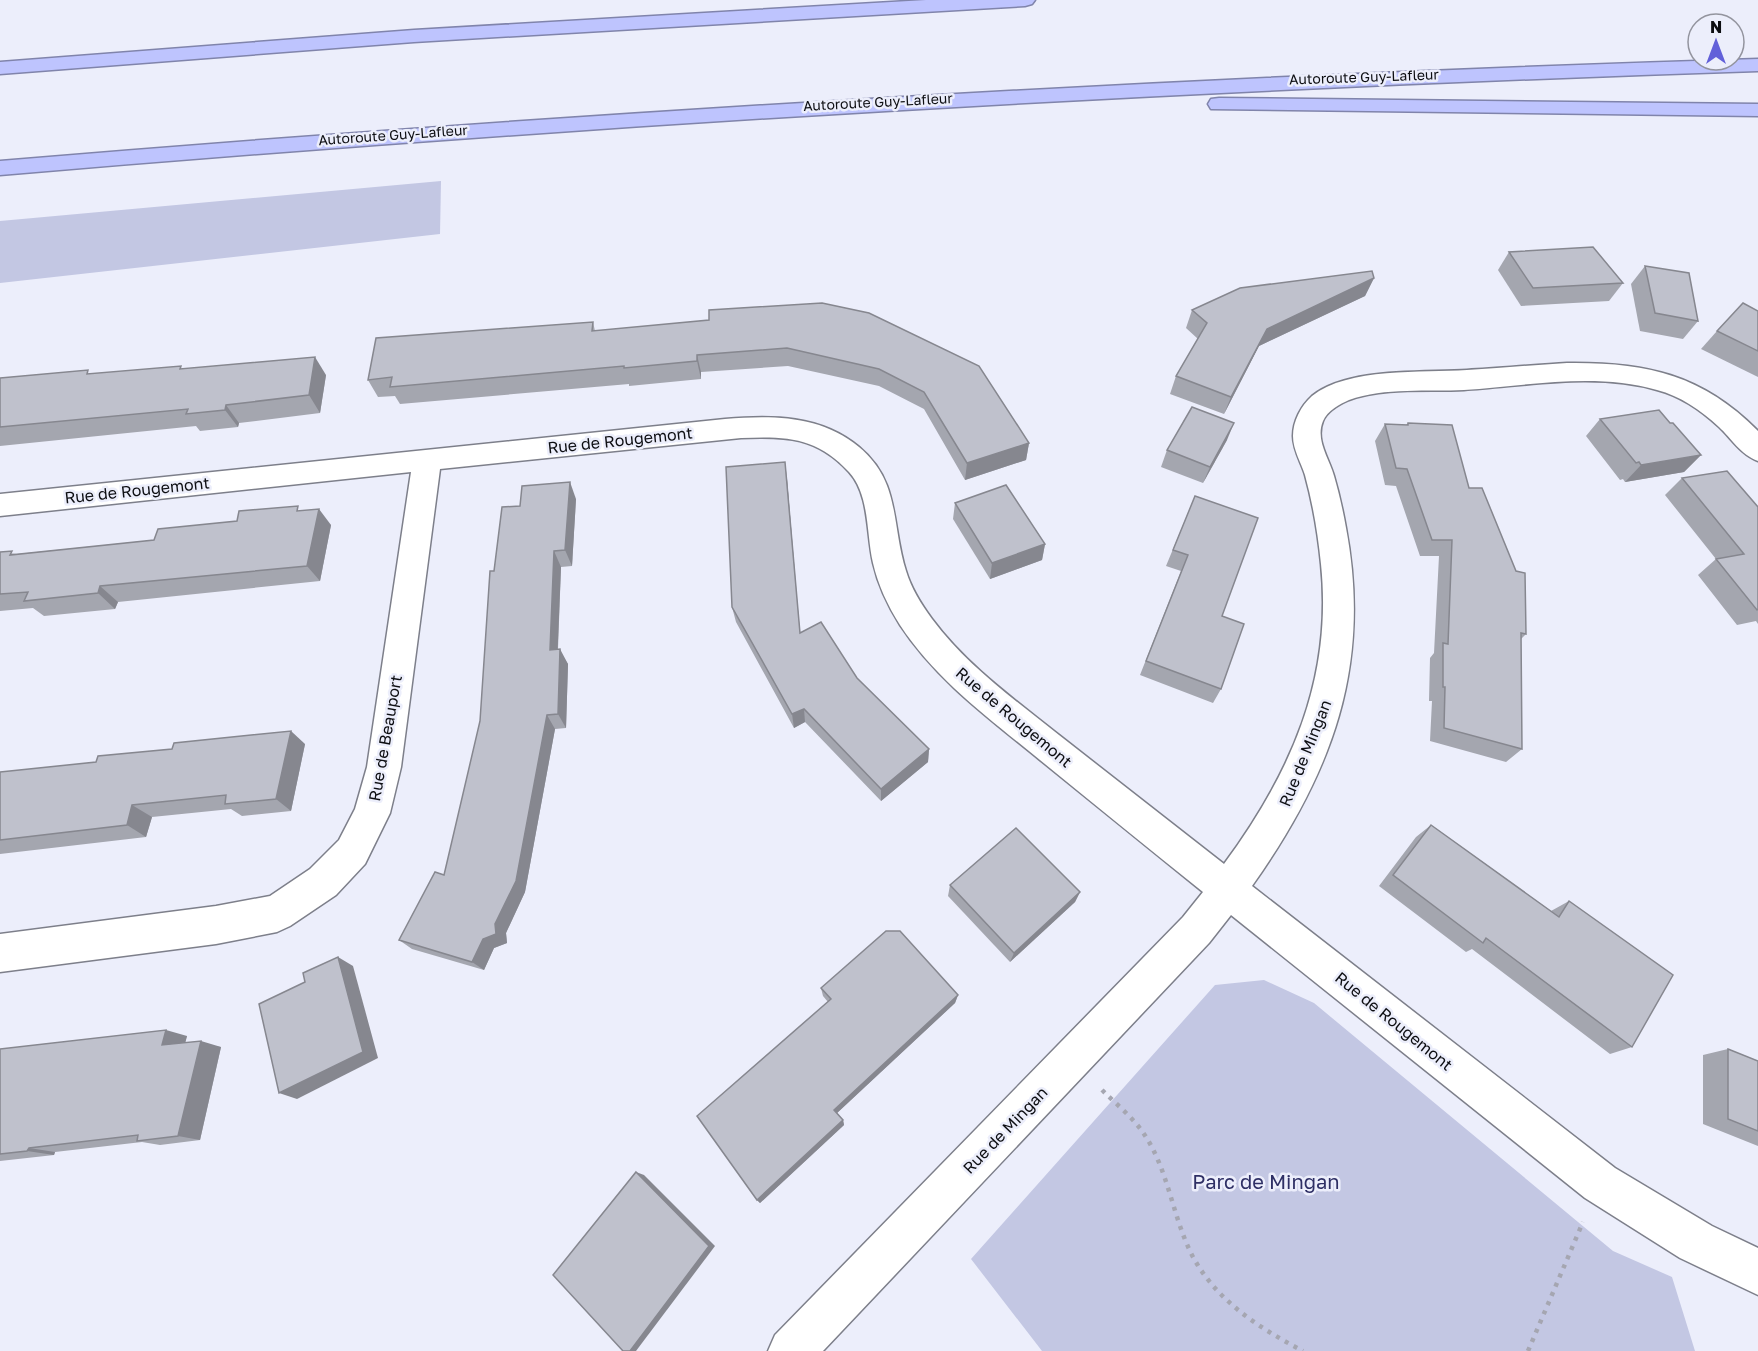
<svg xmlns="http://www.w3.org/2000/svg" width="1758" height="1351" viewBox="0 0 1758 1351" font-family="'Golos Text',sans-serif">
<rect width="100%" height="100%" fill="#eceefb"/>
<!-- green -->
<g fill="#c3c7e3">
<polygon points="441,181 440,234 0,283 0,221"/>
<polygon points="1264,980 1314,1003 1613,1251 1672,1277 1695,1351 1042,1351 971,1259 1215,985"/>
</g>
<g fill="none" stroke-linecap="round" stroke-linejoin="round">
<defs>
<path id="street" d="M1567,363C1645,362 1702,374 1758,431V461C1741,455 1731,438 1719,427C1701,410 1680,396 1657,390C1595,372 1527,386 1464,390C1428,392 1385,387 1349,400C1340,404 1327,411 1323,421C1315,440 1329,458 1334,476C1339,493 1343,511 1346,528C1372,666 1332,773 1252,886L1615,1168L1712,1226L1758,1248V1295L1680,1258L1585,1198L1231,915L1209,943L823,1351H768L775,1335L1183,917L1203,892C1148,848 1094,804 1040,760C990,719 936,680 900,625C888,606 878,585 873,563C866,533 870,495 849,472C817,437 786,436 741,438L440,469L401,767L390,813L365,864L336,895L290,926L277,932L216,944L0,972V934L216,906L270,896L310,869L339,840L355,809L367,767L411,472L0,516V494L725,419C772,415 821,415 859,447C901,482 891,524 906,571C911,588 921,604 932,619C966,665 1014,699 1059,735C1114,778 1169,821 1224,864C1291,773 1333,679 1321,564C1318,534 1313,504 1305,475C1301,462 1293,450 1293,436C1293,421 1301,406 1312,396C1348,367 1423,373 1467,370C1501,368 1534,365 1567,363Z"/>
<g id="highway">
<polygon points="926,0 1035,0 1032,4 1025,6 414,42 0,74 0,62 414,30"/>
<path d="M1758,59V71C1171,90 585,125 0,175V161C585,112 1172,77 1758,59Z"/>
<polygon points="1219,98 1758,104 1758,116 1211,109 1208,104 1211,99"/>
</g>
</defs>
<!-- street casing -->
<use href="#street" stroke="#7d7f8a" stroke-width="3"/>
<!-- highway casing -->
<use href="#highway" stroke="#8084ab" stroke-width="3"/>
<!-- path -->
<g stroke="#a5a6b1" stroke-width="4.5" stroke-dasharray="4 6" stroke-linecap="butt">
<path d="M1102,1090C1117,1105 1135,1119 1146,1137C1169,1173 1173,1219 1193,1257C1217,1301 1259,1328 1303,1351"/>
<polyline points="1528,1351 1583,1222"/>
</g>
<!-- street -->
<use href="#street" fill="#fff" fill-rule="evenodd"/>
<!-- highway -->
<use href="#highway" fill="#bec4fe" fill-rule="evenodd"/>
</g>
<!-- wall -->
<g fill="#a4a6af">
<polygon points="1509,252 1623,283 1609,301 1521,306 1498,270"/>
<polygon points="1645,266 1698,321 1683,339 1640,331 1631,284"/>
<polygon points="1374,278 1365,296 1259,346 1224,414 1170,394 1176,376 1198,339 1186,328 1192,310"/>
<polygon points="822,303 1029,443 1026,460 965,480 924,409 879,386 788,366 701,372 701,379 629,386 629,384 400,404 395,396 378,397 368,380 593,322 595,331 709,320"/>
<polygon points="1758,311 1758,377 1701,349 1717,331"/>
<polygon points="183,369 326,375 320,413 239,423 238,427 200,431 196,426 0,446 0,378"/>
<polygon points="1600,419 1670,423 1701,455 1684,472 1625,482 1623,479 1620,480 1586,436"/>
<polygon points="1408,423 1469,488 1526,634 1521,639 1522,749 1506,762 1430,741 1432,701 1429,701 1430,658 1434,653 1439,556 1420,556 1396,486 1385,485 1375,441 1385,424 1406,425"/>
<polygon points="1227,440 1203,483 1161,467 1167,450"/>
<polygon points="1682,478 1758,507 1758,624 1756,621 1737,625 1698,575 1716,559 1665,495"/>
<polygon points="787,479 800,632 857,678 929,749 928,762 881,801 805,722 794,728 736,622 732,607"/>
<polygon points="1195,496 1222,616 1221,689 1213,703 1140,675 1181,571 1166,566"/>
<polygon points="576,499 572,566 561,567 558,649 568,664 566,728 555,729 525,892 506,933 507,943 494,948 484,970 412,949 399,940 444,875 480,721 494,571 520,506"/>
<polygon points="955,503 1045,544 1042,560 990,579 953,519"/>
<polygon points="302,511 331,525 320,581 118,602 115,609 44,616 33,608 0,611 0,552 17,554 154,540 237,521"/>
<polygon points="305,744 291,811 242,816 231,809 152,817 146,837 0,854 0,772"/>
<polygon points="1431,825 1551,911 1569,901 1632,1047 1610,1054 1472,949 1466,952 1379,886 1416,837"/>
<polygon points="950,885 1080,892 1075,902 1010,962 948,896"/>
<polygon points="821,988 958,995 955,1003 837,1113 843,1120 844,1125 760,1203 757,1200 828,1002 823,996"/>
<polygon points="187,1036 185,1042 221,1047 200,1140 160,1145 142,1142 55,1152 54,1155 0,1161 0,1049"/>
<polygon points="1728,1049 1758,1061 1758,1146 1703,1124 1703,1055"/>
</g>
<!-- shaded-wall -->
<g fill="#86878f">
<polygon points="1374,278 1365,296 1259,346 1224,414 1231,397 1267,329"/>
<polygon points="697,355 701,372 701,379 697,361"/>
<polygon points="315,357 326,375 320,413 309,395"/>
<polygon points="226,405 239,423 238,427 225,410"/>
<polygon points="1234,423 1227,440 1203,483 1210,467"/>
<polygon points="1029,443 1026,460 965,480 967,463"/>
<polygon points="1701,455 1684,472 1625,482 1641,465"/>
<polygon points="785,462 787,479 801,647 800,633"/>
<polygon points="570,482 576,499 572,566 565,550"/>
<polygon points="319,509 331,525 320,581 307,566"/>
<polygon points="1045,544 1042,560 990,579 992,563"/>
<polygon points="554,551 561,567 557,665 550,650"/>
<polygon points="100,586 118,602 115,609 98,593"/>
<polygon points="560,649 568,664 566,728 558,714"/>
<polygon points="804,709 805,722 794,728 792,714"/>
<polygon points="547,715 555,729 525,892 506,933 507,943 494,948 484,970 472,962 483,939 495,924"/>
<polygon points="291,731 305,744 291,811 276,799"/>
<polygon points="929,749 928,762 881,801 881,789"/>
<polygon points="132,805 152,817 146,837 127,825"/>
<polygon points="1080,892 1075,902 1010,962 1014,953"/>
<polygon points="338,957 353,966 378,1058 297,1099 279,1093"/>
<polygon points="958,995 955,1003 836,1114 834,1110"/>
<polygon points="166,1030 187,1036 183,1052 162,1045"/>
<polygon points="201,1041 221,1047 200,1140 178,1136"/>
<polygon points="843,1120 844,1125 760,1203 757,1200"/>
<polygon points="29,1148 55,1152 54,1155 27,1151"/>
<polygon points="636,1172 644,1175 715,1246 636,1351 630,1351"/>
</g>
<!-- building -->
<g fill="#bfc1cc" stroke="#86878f" stroke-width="1.5">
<polygon points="1593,247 1623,283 1533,288 1509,252"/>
<polygon points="1645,266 1689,273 1698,321 1655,313"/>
<polygon points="1372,271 1374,278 1267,329 1231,397 1176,376 1207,323 1192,310 1240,288"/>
<polygon points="822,303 869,313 979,366 1029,443 967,463 924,392 879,369 787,348 697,355 697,361 624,368 624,366 390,387 392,377 368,380 376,338 593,322 592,331 709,320 709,310"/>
<polygon points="1743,303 1758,311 1758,351 1717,331"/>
<polygon points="315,357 309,395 226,405 225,410 186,414 188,409 0,427 0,378 88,370 87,374 181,366 180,369"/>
<polygon points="1192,407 1234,423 1210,467 1167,450"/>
<polygon points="1659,410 1670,423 1673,423 1701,455 1641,465 1639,462 1636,463 1600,419"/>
<polygon points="1408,423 1452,425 1469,488 1482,488 1516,571 1525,573 1526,634 1521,633 1522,749 1444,728 1445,687 1443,687 1443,643 1448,644 1452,540 1432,540 1407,469 1396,468 1385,424 1408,425"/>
<polygon points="785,462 800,633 821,622 857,678 929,749 881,789 804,709 792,714 732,607 726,467"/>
<polygon points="1727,471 1758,507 1758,609 1757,610 1716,559 1744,554 1682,478"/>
<polygon points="570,482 565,550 554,551 550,650 560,649 558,714 547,715 516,881 495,924 496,934 483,939 472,962 399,940 435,872 444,875 480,721 490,571 494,571 502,507 520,506 522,486"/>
<polygon points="1006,485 1045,544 992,563 955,503"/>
<polygon points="1195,496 1258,518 1222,616 1244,624 1221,689 1146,661 1188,555 1173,550"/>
<polygon points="298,506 297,511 319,509 307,566 100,586 98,593 24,601 28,592 0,594 0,552 12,551 10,555 154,540 158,529 237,521 239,511"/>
<polygon points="291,731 276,799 225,804 226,795 132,805 127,825 0,840 0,772 96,762 98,756 172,749 174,743"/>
<polygon points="1431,825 1559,917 1569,901 1673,975 1632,1047 1486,938 1483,943 1393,875"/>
<polygon points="1016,828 1080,892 1014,953 950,885"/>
<polygon points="886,931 900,931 958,995 834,1110 843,1120 757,1200 697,1116 831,999 821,988"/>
<polygon points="338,957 363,1052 279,1093 259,1004 305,982 303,973"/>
<polygon points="166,1030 162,1045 201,1041 178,1136 137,1141 138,1135 29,1148 27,1151 0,1154 0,1049"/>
<polygon points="1728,1049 1758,1061 1758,1131 1728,1119"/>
<polygon points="636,1172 709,1246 630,1351 623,1351 553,1275"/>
</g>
<g text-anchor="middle" stroke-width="5" stroke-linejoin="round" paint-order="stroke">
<!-- far-street labels -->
<g font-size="14" fill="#0d0e12" stroke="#eceefb">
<text transform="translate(1364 77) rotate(-2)" y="5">Autoroute Guy-Lafleur</text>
<text transform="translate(878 102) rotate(-3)" y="5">Autoroute Guy-Lafleur</text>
<text transform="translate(393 135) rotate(-4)" y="5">Autoroute Guy-Lafleur</text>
</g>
<!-- street labels -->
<g font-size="16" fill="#0d0e12" stroke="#eceefb">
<text transform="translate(620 440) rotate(-6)" y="6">Rue de Rougemont</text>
<text transform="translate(137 490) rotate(-6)" y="6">Rue de Rougemont</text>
<text transform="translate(1014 717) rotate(40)" y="6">Rue de Rougemont</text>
<text transform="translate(385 738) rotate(-80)" y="6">Rue de Beauport</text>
<text transform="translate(1305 753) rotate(-68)" y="6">Rue de Mingan</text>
<text transform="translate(1394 1021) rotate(39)" y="6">Rue de Rougemont</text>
<text transform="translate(1005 1130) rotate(-46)" y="6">Rue de Mingan</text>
</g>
<!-- near-park labels -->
<g font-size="20" fill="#2e2f65" stroke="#eceefb">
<text x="1266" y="1189">Parc de Mingan</text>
</g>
</g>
<!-- north arrow -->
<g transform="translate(1716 42)"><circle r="28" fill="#eceefb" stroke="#93949e" stroke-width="1.5"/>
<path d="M0-4.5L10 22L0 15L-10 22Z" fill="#6260d9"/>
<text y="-9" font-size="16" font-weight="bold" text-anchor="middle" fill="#0d0e12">N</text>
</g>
</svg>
